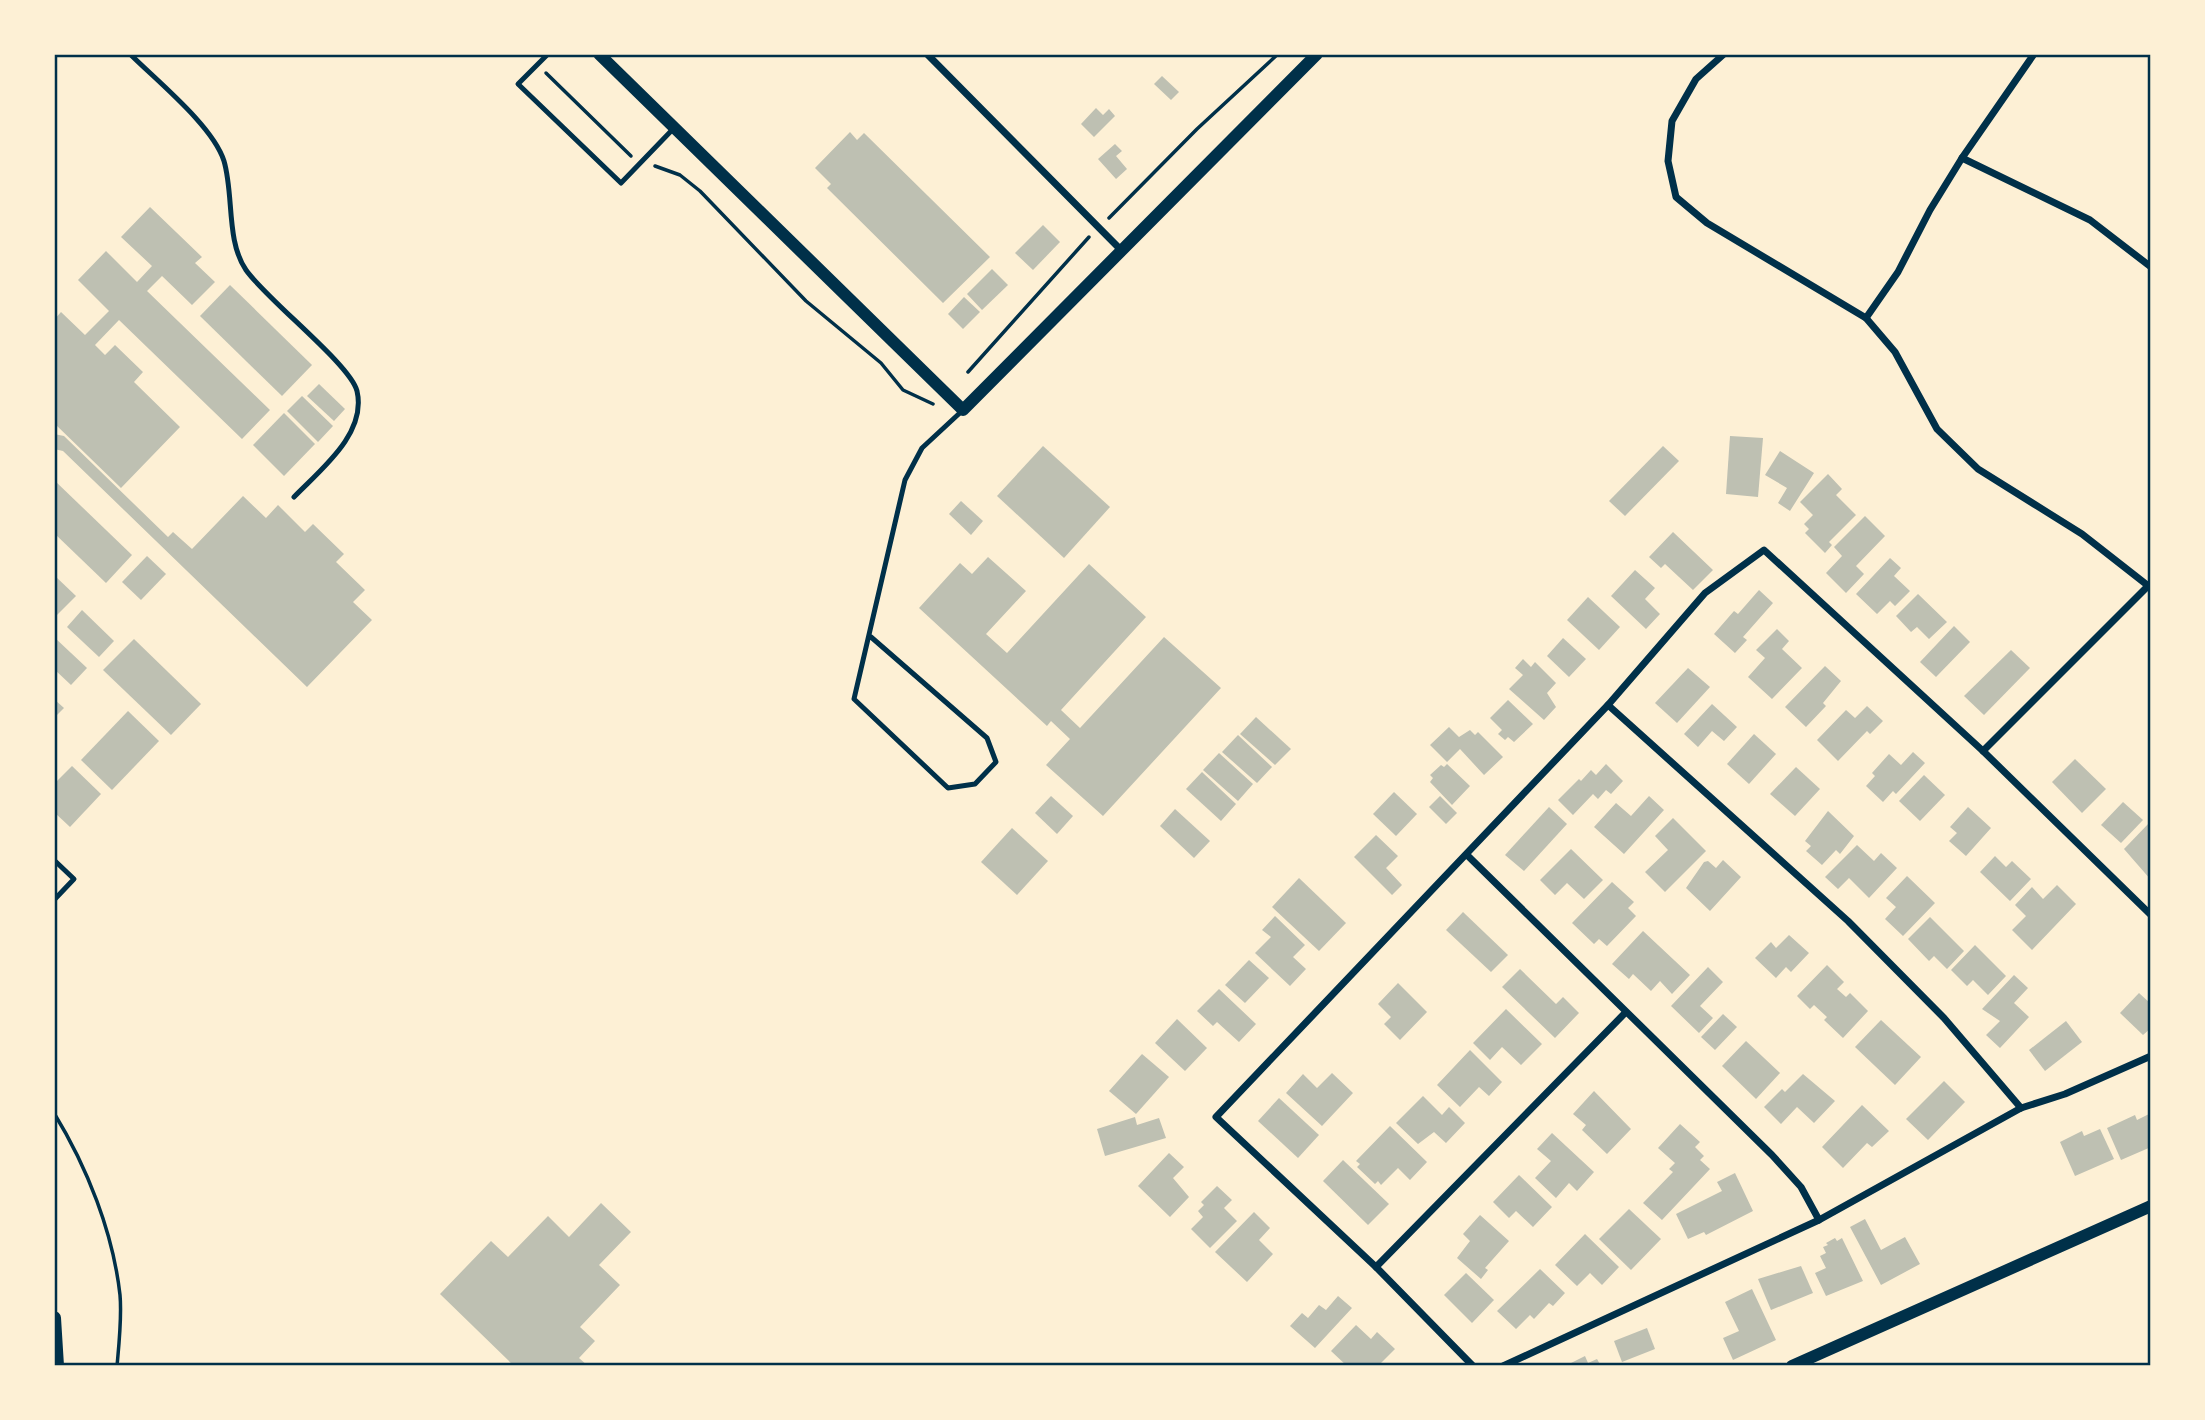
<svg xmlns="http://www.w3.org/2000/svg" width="2205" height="1420" viewBox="0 0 2205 1420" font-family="'Work Sans',sans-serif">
<rect width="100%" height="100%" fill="#fdf0d5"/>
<!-- building -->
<g fill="#bec0b2">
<polygon points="1162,76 1179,92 1171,100 1154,84"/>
<polygon points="1096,108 1103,115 1109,109 1115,116 1094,137 1081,124"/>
<polygon points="850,132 857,140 864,133 990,257 943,303 827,188 831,184 815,168"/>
<polygon points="1115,144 1122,151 1116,156 1127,169 1116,179 1098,159"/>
<polygon points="150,207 202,257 195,263 215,282 192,305 162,276 147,291 270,410 242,439 119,320 95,345 105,355 115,345 143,372 134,382 180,427 121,488 54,423 54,320 61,312 85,335 109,311 78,280 106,251 137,282 152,266 121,237"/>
<polygon points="1043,225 1060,242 1033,270 1015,253"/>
<polygon points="992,269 1008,285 982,310 967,294"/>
<polygon points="230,285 312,365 282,396 200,316"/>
<polygon points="964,297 980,312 963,329 948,314"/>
<polygon points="319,384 345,409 334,421 307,396"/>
<polygon points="302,396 333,426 318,442 287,411"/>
<polygon points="284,413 315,444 284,476 253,445"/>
<polygon points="54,434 64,436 168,537 173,532 192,549 243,496 266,518 278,505 305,532 313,524 344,554 336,562 365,590 353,602 372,620 307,687 63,451 54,449"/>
<polygon points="1730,436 1763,438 1758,497 1726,494"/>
<polygon points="1043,446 1110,507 1064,558 997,496"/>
<polygon points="1663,446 1679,461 1625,516 1609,501"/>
<polygon points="1780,451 1814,473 1790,511 1778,503 1787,488 1765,475"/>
<polygon points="1828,474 1842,489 1836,495 1856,515 1829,542 1832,545 1825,553 1805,533 1809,529 1804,524 1813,515 1800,502"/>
<polygon points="54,480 132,555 106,583 54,533"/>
<polygon points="961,501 983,521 971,535 949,514"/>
<polygon points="1865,516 1885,536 1856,566 1864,574 1846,593 1826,573 1842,556 1834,547"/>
<polygon points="1673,532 1713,570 1693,590 1665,564 1661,568 1649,557"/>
<polygon points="147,556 166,574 141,600 122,582"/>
<polygon points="988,557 1026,591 986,634 1007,653 1089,564 1146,617 1061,710 1080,728 1164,637 1221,688 1103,816 1046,765 1070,739 1051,721 1047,726 919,608 960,563 972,574"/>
<polygon points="1890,558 1901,568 1894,576 1910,591 1895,606 1890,601 1877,614 1856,594"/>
<polygon points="1635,570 1655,588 1645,599 1660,614 1646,629 1611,596"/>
<polygon points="54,575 76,596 54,618"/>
<polygon points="1759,590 1773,603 1743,637 1747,640 1735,653 1714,634 1734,611 1738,614"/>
<polygon points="1918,594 1947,622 1929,639 1917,627 1911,632 1896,616"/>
<polygon points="1588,597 1620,627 1599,650 1567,620"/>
<polygon points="82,610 114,641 99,657 67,627"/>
<polygon points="1954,626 1970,642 1936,677 1920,662"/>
<polygon points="1777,629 1789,641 1782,649 1802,668 1772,699 1748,677 1765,658 1756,650"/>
<polygon points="54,637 87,668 71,685 54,669"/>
<polygon points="1563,638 1586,659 1569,677 1547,656"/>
<polygon points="134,639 201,704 171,735 103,670"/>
<polygon points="2011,650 2030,668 1984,715 1964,696"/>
<polygon points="1523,659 1531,667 1535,662 1556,683 1547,693 1556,707 1544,720 1509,689 1523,675 1515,668"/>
<polygon points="1825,666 1841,681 1823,703 1826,706 1806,727 1785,707"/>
<polygon points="1688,668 1710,687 1677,723 1655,703"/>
<polygon points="54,699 64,708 54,718"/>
<polygon points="1508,700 1533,724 1514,742 1508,737 1505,740 1498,734 1502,730 1490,718"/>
<polygon points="1712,704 1737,727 1724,741 1712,731 1698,747 1684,734"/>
<polygon points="1867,706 1883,721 1870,734 1867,731 1838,761 1817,740 1846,710 1855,718"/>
<polygon points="128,711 159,741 112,790 81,760"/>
<polygon points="1256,717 1291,749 1275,765 1240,734"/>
<polygon points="1449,727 1459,737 1470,730 1475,735 1478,732 1503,757 1484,775 1460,749 1447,762 1430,745"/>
<polygon points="1754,734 1776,754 1749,784 1727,764"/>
<polygon points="1238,735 1272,767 1257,783 1222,752"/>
<polygon points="1913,752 1925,763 1896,794 1893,791 1883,802 1866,786 1875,776 1872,773 1889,754 1901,765"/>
<polygon points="1219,753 1253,784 1238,801 1203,770"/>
<polygon points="2075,759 2106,789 2082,813 2052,782"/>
<polygon points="1447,764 1470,786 1452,805 1430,782 1433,778 1430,775 1441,765 1444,767"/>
<polygon points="1606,764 1623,781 1611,794 1606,790 1598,799 1593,794 1573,815 1558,800 1579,779 1581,781 1591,770 1596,775"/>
<polygon points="72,766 101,794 70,827 54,812 54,784"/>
<polygon points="1796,767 1820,789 1795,816 1770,794"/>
<polygon points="1202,772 1236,804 1221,821 1186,789"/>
<polygon points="1924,775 1945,795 1920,821 1899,801"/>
<polygon points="1394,792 1417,814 1396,836 1373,814"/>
<polygon points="1051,796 1073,816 1057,834 1035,813"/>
<polygon points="1440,796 1457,813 1446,824 1429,807"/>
<polygon points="1649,796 1664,810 1624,854 1594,827 1616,803 1631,816"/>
<polygon points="2123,802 2143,820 2121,843 2101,825"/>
<polygon points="1549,807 1567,824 1524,871 1505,855"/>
<polygon points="1968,807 1991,828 1966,856 1949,841 1957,833 1950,827"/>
<polygon points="1175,809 1210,841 1194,858 1160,826"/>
<polygon points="1828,811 1854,836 1840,854 1836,850 1822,865 1806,851 1811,846 1805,841"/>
<polygon points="1673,818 1706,851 1665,892 1645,872 1668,850 1655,836"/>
<polygon points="2151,821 2151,880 2124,849"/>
<polygon points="1012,828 1048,861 1017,895 981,862"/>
<polygon points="1376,835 1398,856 1386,868 1402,885 1392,895 1354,857"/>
<polygon points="1857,845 1874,861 1881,853 1897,868 1869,898 1849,878 1838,889 1825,877"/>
<polygon points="1571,849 1603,880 1584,899 1567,883 1555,895 1540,880"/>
<polygon points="1995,856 2006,867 2012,861 2031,879 2010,901 1980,872"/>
<polygon points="1723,860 1741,877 1710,911 1686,888 1704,862 1708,861 1716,868"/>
<polygon points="1907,876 1935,903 1903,936 1885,919 1896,907 1886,898"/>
<polygon points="1299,878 1346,923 1319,951 1272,907"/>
<polygon points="1612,882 1634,902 1628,908 1636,916 1607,946 1599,939 1594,944 1572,923"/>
<polygon points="2057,885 2076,904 2032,950 2012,930 2026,916 2015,905 2032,887 2043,899"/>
<polygon points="1463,912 1508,955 1491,972 1446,930"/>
<polygon points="1275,916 1305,945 1293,957 1306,969 1290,986 1255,953 1271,937 1262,930"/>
<polygon points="1930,917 1964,951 1947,969 1934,956 1929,961 1908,939"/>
<polygon points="1643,931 1690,975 1672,994 1660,981 1651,991 1633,974 1629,979 1612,964"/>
<polygon points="1789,935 1809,953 1791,972 1786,967 1776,978 1755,958 1771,942 1776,948"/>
<polygon points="1975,945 2006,976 1988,995 1973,980 1967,986 1951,970"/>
<polygon points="1249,960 1269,978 1245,1003 1225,985"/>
<polygon points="1827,965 1844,982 1837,989 1846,997 1850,993 1868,1011 1843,1038 1824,1020 1827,1017 1814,1005 1810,1009 1797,996"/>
<polygon points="1708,967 1723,982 1700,1006 1713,1018 1699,1033 1671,1006"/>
<polygon points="1520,969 1556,1004 1563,997 1579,1013 1555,1038 1502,987"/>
<polygon points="2014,975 2028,988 2014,1003 2029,1017 2000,1048 1986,1035 2000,1021 1982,1009"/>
<polygon points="1398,983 1427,1012 1400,1040 1384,1024 1391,1017 1378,1004"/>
<polygon points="1219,989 1256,1024 1239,1042 1217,1022 1213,1026 1197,1011"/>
<polygon points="2139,993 2151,1004 2151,1028 2143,1035 2120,1013"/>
<polygon points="1506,1009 1542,1044 1521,1065 1502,1047 1490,1060 1473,1043"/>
<polygon points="1723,1014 1737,1027 1715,1050 1701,1037"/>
<polygon points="1177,1019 1207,1048 1185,1071 1155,1043"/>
<polygon points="1881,1020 1921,1057 1895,1085 1855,1047"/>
<polygon points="2066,1021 2082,1042 2045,1071 2029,1050"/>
<polygon points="1746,1041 1780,1073 1756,1099 1722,1066"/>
<polygon points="1470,1050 1502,1082 1489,1096 1479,1087 1460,1107 1437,1085"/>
<polygon points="1142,1054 1169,1077 1136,1114 1109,1091"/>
<polygon points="1332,1073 1353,1093 1322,1126 1286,1093 1303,1074 1317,1088"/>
<polygon points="1803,1074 1835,1101 1814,1123 1797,1107 1781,1124 1764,1107 1782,1089 1785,1092"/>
<polygon points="1944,1081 1965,1102 1928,1140 1906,1119"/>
<polygon points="1594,1091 1631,1129 1607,1154 1582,1130 1586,1125 1573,1114"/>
<polygon points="1423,1096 1442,1115 1449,1107 1465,1123 1446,1143 1434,1132 1418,1144 1396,1123"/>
<polygon points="1279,1098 1319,1135 1298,1158 1258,1121"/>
<polygon points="1862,1105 1889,1131 1872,1147 1867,1143 1843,1168 1822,1147"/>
<polygon points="2151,1113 2151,1147 2121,1160 2107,1128 2135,1115 2137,1120"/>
<polygon points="1135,1117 1137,1125 1159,1118 1166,1138 1105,1156 1097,1129"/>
<polygon points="1680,1124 1700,1142 1695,1147 1704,1156 1700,1160 1710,1169 1662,1220 1643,1203 1673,1172 1669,1169 1675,1163 1658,1148"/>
<polygon points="1390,1126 1427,1162 1410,1180 1398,1168 1381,1185 1378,1181 1375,1184 1357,1167 1360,1164 1356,1161"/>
<polygon points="2100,1129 2114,1159 2075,1176 2060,1142 2082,1131 2084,1136"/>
<polygon points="1552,1133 1594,1172 1577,1191 1569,1183 1556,1198 1535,1178 1551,1161 1537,1149"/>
<polygon points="1169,1153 1184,1167 1173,1178 1189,1197 1170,1217 1138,1186"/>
<polygon points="1343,1160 1389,1204 1368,1225 1323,1181"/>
<polygon points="1735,1173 1753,1211 1706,1235 1704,1232 1688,1239 1676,1214 1722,1191 1717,1182"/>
<polygon points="1519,1175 1552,1207 1533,1227 1516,1211 1509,1218 1493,1202"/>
<polygon points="1217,1186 1232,1200 1224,1208 1237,1221 1210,1248 1191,1229 1203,1217 1198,1211 1204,1205 1201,1202"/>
<polygon points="601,1203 631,1232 599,1265 620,1285 580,1327 595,1341 579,1358 588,1366 514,1366 440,1294 491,1241 508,1257 548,1216 569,1237"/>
<polygon points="1629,1209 1661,1239 1631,1270 1599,1239"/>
<polygon points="1254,1212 1270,1228 1259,1240 1273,1254 1247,1282 1215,1252"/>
<polygon points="1480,1215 1509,1241 1485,1268 1488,1270 1481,1279 1457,1258 1470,1241 1463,1234"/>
<polygon points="1865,1219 1881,1250 1905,1237 1920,1264 1881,1285 1850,1227"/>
<polygon points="1585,1234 1619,1267 1602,1285 1590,1273 1577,1286 1555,1265"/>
<polygon points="1835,1238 1837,1241 1842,1238 1863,1281 1826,1296 1815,1273 1826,1268 1820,1256 1826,1253 1823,1247 1828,1245 1826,1243"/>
<polygon points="1801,1266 1813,1293 1771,1310 1758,1279"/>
<polygon points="1540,1269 1565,1293 1553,1306 1549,1303 1534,1319 1530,1315 1516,1329 1497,1311"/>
<polygon points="1466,1273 1494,1300 1472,1323 1444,1295"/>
<polygon points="1752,1289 1776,1340 1733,1360 1723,1338 1739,1331 1725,1302"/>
<polygon points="1338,1296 1352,1308 1315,1348 1290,1326 1302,1313 1308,1318 1319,1305 1326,1310"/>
<polygon points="1356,1325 1371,1339 1377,1332 1395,1349 1378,1366 1347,1366 1331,1351"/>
<polygon points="1647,1328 1655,1349 1622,1362 1614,1341"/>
<polygon points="1585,1356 1588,1363 1597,1359 1601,1366 1565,1366"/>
</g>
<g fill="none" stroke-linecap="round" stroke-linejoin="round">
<!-- path -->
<g stroke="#003049" stroke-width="3.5">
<polyline points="546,73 631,156"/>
<polyline points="655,166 680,175 700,191 806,301 881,363 903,390 933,404"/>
<polyline points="1109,218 1197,129 1278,54"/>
<polyline points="968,372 1089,237"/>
<path d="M54,1113C87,1167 113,1232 120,1295C122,1317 119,1344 117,1366"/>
</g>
<!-- service -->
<g stroke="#003049" stroke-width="5">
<path d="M130,54C157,81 213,126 224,161C234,195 226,241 246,270C267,300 350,364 357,391C367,434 320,470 294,497"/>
<polyline points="548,54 518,84 621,183 674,128"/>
<polyline points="871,637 987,738 996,762 975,784 948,788 854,699 905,480 922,448 963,410"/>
<polyline points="54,860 74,879 54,900"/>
</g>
<!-- minor -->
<g stroke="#003049" stroke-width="7">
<polyline points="927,54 1121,250"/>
<polyline points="1724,54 1696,79 1672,121 1668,161 1676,197 1707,223 1866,318 1895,352 1937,429 1978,469 2082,534 2151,588"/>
<polyline points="1962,158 2090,220 2151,267"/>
<polyline points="1866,318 1898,272 1930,210 1962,158 2034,54"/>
<polyline points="1608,705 1848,921 1944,1018 2021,1108"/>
<polyline points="1983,751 2149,585"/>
<polyline points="1467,855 1772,1155 1801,1187 1819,1220"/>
<polyline points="1376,1267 1625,1013"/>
<polyline points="1473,1366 1376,1267 1216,1117 1608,705 1705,593 1764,550 1983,751 2151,915"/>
<polyline points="1503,1366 1819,1220 2021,1108 2065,1094 2151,1056"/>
</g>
<!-- tertiary -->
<g stroke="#003049" stroke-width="12">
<polyline points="599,54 963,410 1317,54"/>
<polyline points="1792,1366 2151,1206"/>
</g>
<!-- secondary -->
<polyline stroke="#003049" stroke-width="14" points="54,1318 57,1366"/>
</g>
<!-- border -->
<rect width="2205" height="1420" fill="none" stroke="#fdf0d5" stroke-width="112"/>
<rect x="56" y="56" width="2093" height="1308" fill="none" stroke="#003049" stroke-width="2.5"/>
</svg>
